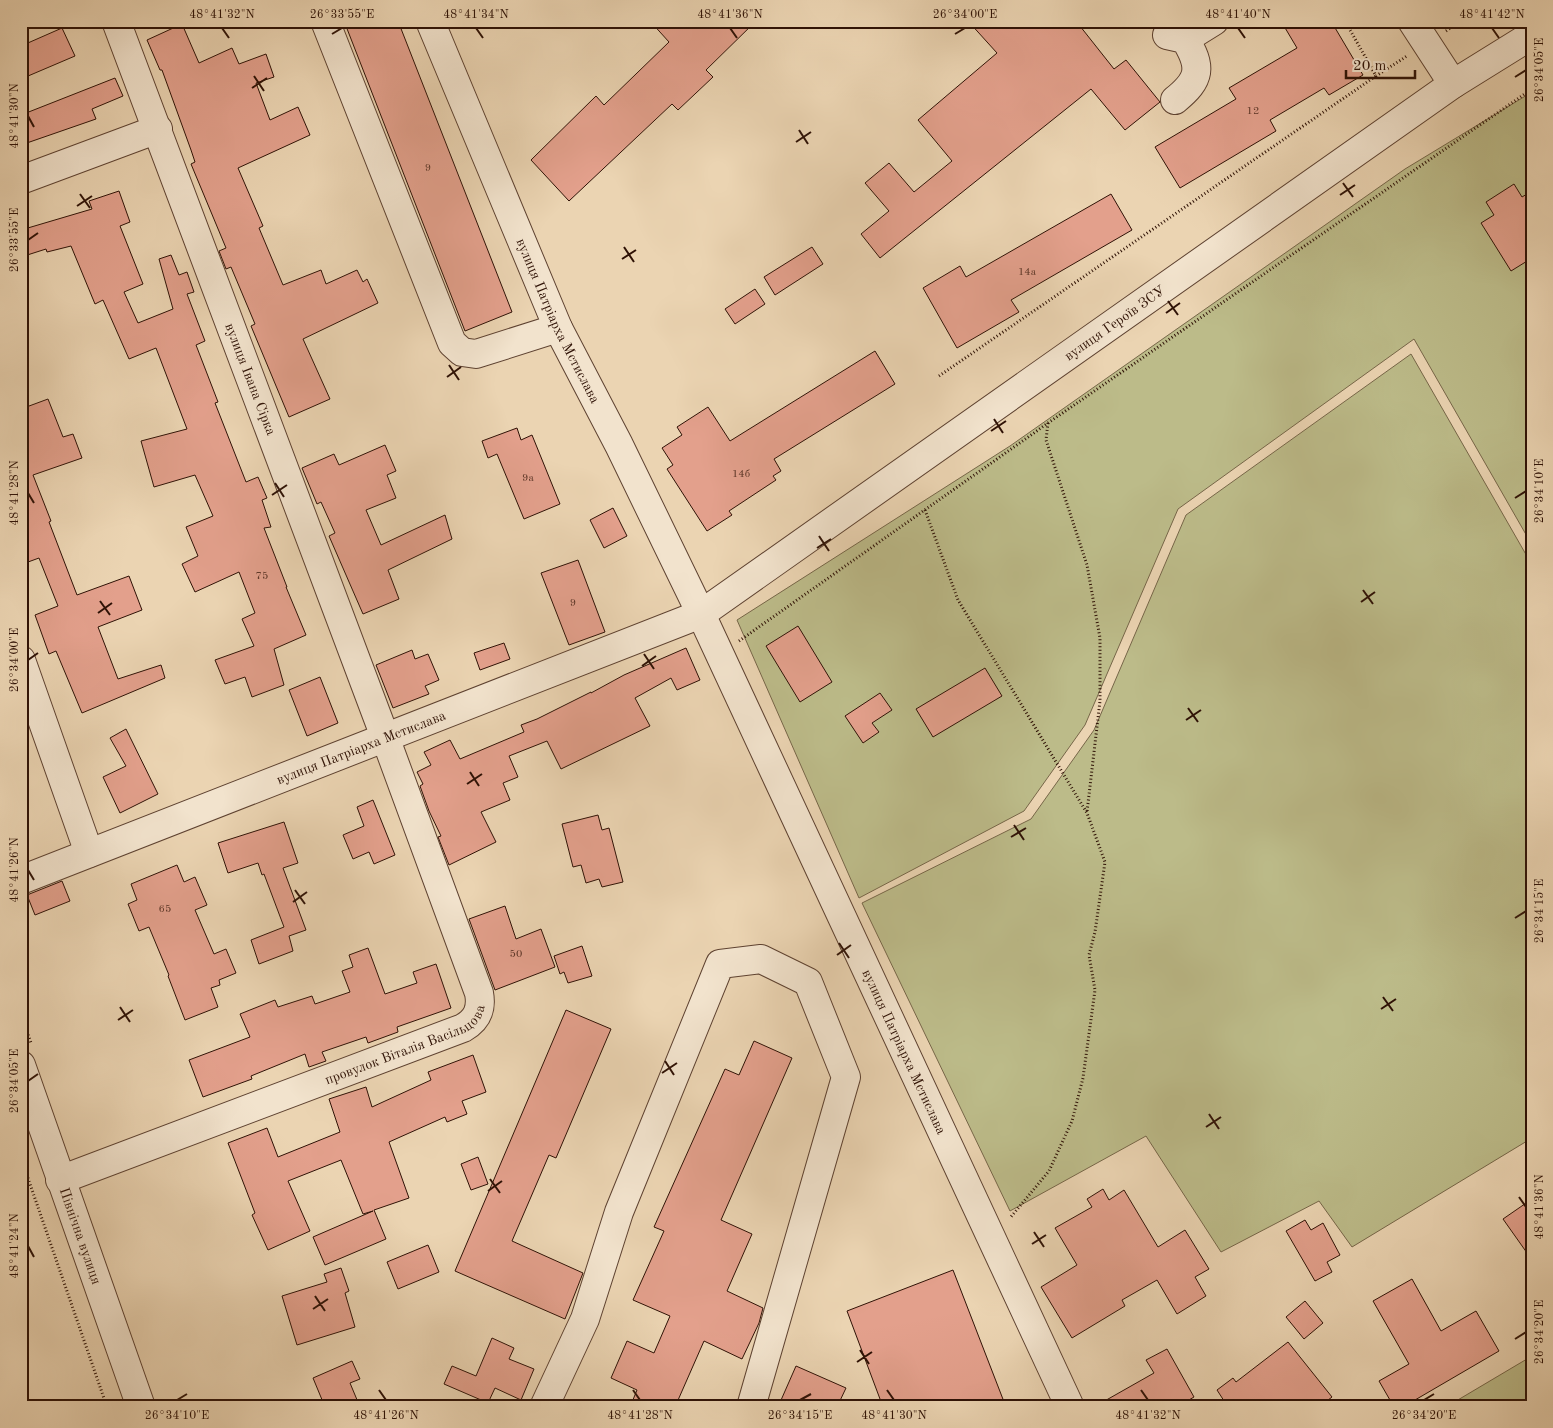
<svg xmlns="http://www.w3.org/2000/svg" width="1553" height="1428" viewBox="0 0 1553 1428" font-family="'Old Standard TT',serif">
<rect width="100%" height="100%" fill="#ebd4b2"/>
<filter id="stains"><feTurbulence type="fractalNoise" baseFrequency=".004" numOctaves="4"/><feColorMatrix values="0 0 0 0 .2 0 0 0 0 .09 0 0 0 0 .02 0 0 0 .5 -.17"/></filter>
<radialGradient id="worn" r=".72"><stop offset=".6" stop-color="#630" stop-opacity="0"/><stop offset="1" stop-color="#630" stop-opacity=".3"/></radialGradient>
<!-- green -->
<g fill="#bcbb89" stroke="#766648">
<polygon points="1532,92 1532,545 1414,339 1178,509 1085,725 1024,811 859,898 737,620 1010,446 1405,169"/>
<polygon points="1411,354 1532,565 1532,1138 1352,1247 1319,1201 1221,1252 1146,1136 1010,1211 862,903 1031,819 1094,730 1186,515"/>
<polygon points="1532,1356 1532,1407 1446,1407"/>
</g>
<!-- building -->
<g fill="#e3a08c" stroke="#2f1206">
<polygon points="344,21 398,21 512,312 465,331"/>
<polygon points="650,21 756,21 706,70 713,77 678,110 672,104 569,201 531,160 596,96 604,105 669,42"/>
<polygon points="968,21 1076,21 1114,69 1126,60 1160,102 1125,130 1091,89 880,258 861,234 889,211 865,183 889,163 914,192 952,161 918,120 997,53"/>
<polygon points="1281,21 1331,21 1363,75 1329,95 1324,88 1270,120 1276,131 1180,188 1155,147 1236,99 1229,88 1297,48"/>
<polygon points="182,24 199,63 232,48 239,64 266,54 274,77 256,83 270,120 298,107 310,135 238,168 263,226 259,228 283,285 321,270 326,284 357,270 363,282 367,279 378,303 303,339 330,399 289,417 251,326 255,324 231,267 226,269 219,251 226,248 191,164 195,162 191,150 162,70 160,70 147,40"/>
<polygon points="62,28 75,56 21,79 21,46"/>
<polygon points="115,78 123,96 92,109 96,119 21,145 21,115"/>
<polygon points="1514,184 1522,197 1532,191 1532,258 1511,271 1481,223 1494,215 1486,202"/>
<polygon points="119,191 130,222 120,226 143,284 124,292 138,323 173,309 159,259 171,255 179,275 187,272 194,292 187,294 205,341 196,345 218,402 215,403 246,482 258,477 267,498 262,500 271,527 264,528 287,587 286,587 306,635 274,649 284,685 252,697 245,677 225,684 215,660 254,646 242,619 255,613 239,572 195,592 182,564 198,556 186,527 213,516 195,475 154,487 141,441 187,429 156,348 129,359 103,300 95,304 71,246 47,252 46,249 21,257 21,230 92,209 89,201"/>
<polygon points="1111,194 1132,230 1011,300 1019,312 957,348 923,288 960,266 966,277"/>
<polygon points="812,247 823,264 775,295 764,277"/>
<polygon points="755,289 765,304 735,324 725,309"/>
<polygon points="875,351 895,384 774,459 781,471 773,476 776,480 729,511 732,515 707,531 667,469 673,465 662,448 682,435 677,427 708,407 730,441"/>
<polygon points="48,399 63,437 73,434 82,458 33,475 51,521 49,522 77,595 129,576 142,610 98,627 118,679 161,665 165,678 82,713 56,651 49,654 35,615 58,606 39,558 28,562 21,545 21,409"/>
<polygon points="517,428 521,440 532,435 560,504 524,519 497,454 488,458 482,441"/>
<polygon points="385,445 396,471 387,475 396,498 366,510 381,545 445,515 452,539 388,570 399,599 363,614 329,536 335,533 321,502 317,504 302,468 334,454 339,465"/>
<polygon points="613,508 627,536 604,548 590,520"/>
<polygon points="578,560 605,632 569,645 541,573"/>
<polygon points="798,626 832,682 800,702 766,646"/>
<polygon points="504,643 510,659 480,670 474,653"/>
<polygon points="686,648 700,680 677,690 671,678 635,698 650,726 561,769 547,741 509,756 518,777 503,783 510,800 481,812 496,842 449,865 438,837 441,836 429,811 420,786 423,784 417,772 431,765 424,752 450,740 460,759 524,732 521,725 537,719 591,692 591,693 624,675"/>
<polygon points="412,650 415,659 428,654 439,680 425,686 429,694 393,708 376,665"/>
<polygon points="985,668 1002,696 933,737 916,709"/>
<polygon points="320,677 338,723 307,736 289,690"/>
<polygon points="880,693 892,710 872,723 879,732 863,743 845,716"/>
<polygon points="126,729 158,794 120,813 103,777 126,766 110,738"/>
<polygon points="373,800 395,855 374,864 369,852 353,859 343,835 364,826 357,807"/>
<polygon points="598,815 602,830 609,828 623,882 602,887 599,879 586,883 581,865 573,867 562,824"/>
<polygon points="284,822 298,863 283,868 306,930 289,936 293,951 259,964 251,940 284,927 264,874 262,875 258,863 228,873 218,843"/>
<polygon points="177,865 184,882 195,877 207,905 195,910 214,954 226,949 236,973 219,980 220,985 211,988 218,1007 185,1020 168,976 169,975 149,927 139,931 128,904 137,900 131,884"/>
<polygon points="62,881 70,901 35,915 27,895"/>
<polygon points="505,906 516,939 541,929 555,967 495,990 469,919"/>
<polygon points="582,946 592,976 568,983 564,972 560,974 554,956"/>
<polygon points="368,948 385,994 417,983 413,972 436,964 451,1008 397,1027 398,1032 368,1043 366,1037 322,1052 326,1061 309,1067 305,1054 251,1076 252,1079 203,1097 189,1060 250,1037 240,1014 275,1000 278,1007 312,996 315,1004 350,992 342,971 353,967 349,955"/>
<polygon points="566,1010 611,1029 556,1158 549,1155 512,1241 583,1273 565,1319 455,1271"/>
<polygon points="754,1041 792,1058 721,1220 752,1234 727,1291 763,1308 759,1323 742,1359 704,1341 675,1407 630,1407 637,1390 611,1378 627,1341 654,1353 670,1316 633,1300 664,1231 654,1227 725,1069 739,1075"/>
<polygon points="473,1055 486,1092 462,1101 467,1114 447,1122 445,1117 389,1142 409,1198 374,1210 386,1239 325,1265 313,1237 373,1211 363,1214 341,1160 288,1181 310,1231 268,1250 252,1215 255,1213 228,1143 267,1128 278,1157 340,1132 329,1099 366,1087 372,1107 431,1080 428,1072"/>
<polygon points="478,1157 488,1184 471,1190 461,1164"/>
<polygon points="1103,1189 1109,1200 1124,1190 1158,1247 1185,1230 1209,1269 1195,1277 1206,1296 1177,1314 1157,1280 1122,1300 1125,1306 1072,1338 1041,1287 1077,1265 1055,1228 1092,1207 1087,1199"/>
<polygon points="1532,1199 1532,1260 1503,1219"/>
<polygon points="1305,1220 1311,1230 1323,1223 1340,1255 1327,1262 1332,1272 1315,1281 1286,1231"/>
<polygon points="428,1245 439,1272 398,1289 387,1262"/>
<polygon points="341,1268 349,1291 345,1293 355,1327 297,1345 282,1296 327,1282 324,1274"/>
<polygon points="953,1270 1006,1407 883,1407 847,1311"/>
<polygon points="1412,1279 1441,1331 1476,1311 1499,1351 1403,1407 1394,1407 1379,1381 1409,1364 1373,1301"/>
<polygon points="1305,1301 1323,1323 1304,1339 1286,1317"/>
<polygon points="492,1338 514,1348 509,1359 534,1369 521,1400 495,1388 488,1403 444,1384 452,1366 476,1376"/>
<polygon points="1288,1342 1332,1397 1319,1407 1228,1407 1217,1390 1233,1378 1236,1382"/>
<polygon points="1167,1349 1194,1397 1177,1407 1094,1407 1154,1373 1146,1360"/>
<polygon points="352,1361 360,1379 350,1383 360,1407 325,1407 313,1378"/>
<polygon points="796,1366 846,1388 837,1407 778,1407"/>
</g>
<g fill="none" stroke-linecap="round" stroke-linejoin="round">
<defs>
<g id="minor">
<polyline points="325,21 452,343 462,352 476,354 558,328"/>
<path id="s1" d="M430,21L558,328L619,445L701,614L1070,1407"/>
<polyline points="1412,21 1453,84"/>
<path d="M1167,35L1185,39C1202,67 1201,79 1175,100"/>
<polyline points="1185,39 1214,21"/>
<polyline points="21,180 158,129"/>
<polyline points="21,660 89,853"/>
<path id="s2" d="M21,880L701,614L1453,84L1532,35"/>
<path id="s3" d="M21,1065L141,1407"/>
<path id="s4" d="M60,1180L463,1028C477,1020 482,1009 479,993L385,737L116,21"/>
<polyline points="544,1407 585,1319 619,1212 720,964 761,959 808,982 846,1077 751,1407"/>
</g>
</defs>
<!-- minor casing -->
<use href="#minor" stroke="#5e4231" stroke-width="30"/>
<!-- path -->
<g stroke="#2f1206" stroke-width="3" stroke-dasharray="1 2.5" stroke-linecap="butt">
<polyline points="1345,21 1376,76 1407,56"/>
<polyline points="1446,31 1461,21"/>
<polyline points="939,376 1376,76"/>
<polyline points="1048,423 1046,440 1087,565 1100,638 1100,701 1087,812"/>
<polyline points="925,510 958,600 1087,813 1105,862 1095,932 1089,955 1095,990 1083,1078 1072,1121 1049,1171 1010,1218"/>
<polyline points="739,641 1048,423 1532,89"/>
<polyline points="21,1015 31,1043"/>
<polyline points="21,1158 107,1407"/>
<polyline points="1521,1407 1532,1401"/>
</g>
<!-- minor -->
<use href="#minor" stroke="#f2e3cd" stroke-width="28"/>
</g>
<!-- ticks -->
<path fill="none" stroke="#2f1206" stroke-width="2" d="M222,28L229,38M476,28L483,38M730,28L737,38M1238,28L1245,38M1492,28L1499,38M332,34L342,28M955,34L965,28M254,76L264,91M1515,77L1526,70M252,88L267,78M28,116L34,127M799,130L808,144M796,142L811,132M1343,183L1353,197M80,194L90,208M1340,195L1355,185M77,206L92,196M28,240L38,233M624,247L634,262M622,259L636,250M1168,301L1178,315M1166,313L1180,303M449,365L459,380M447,377L461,367M994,419L1003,433M991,431L1006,421M275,483L284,497M28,493L34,503M272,495L287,485M1515,498L1526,491M819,536L829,551M817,548L831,539M1363,590L1373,604M100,601L110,615M1361,602L1375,592M98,613L112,603M644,654L654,669M28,660L38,653M642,666L656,656M1188,708L1198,722M1186,720L1201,710M470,772L479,786M467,784L482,774M1014,825L1024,840M1011,837L1026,828M28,870L34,880M295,890L305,904M293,902L307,892M1515,918L1526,911M839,943L849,958M837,955L851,945M1383,997L1393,1011M120,1007L130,1022M1381,1009L1396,999M118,1020L133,1010M665,1061L674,1075M662,1073L677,1063M28,1081L38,1074M1209,1114L1219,1129M1206,1127L1221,1117M490,1179L500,1193M488,1191L502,1181M1519,1197L1526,1207M1034,1232L1044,1247M1032,1244L1046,1235M28,1246L34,1257M315,1296L325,1311M313,1309L328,1299M1515,1339L1526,1332M860,1350L869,1364M857,1362L872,1352M379,1390L386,1400M633,1390L640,1400M887,1390L894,1400M1141,1390L1148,1400M177,1400L187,1394M800,1400L811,1394M1424,1400L1434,1394"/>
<g text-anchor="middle" stroke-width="4" stroke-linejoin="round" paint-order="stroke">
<!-- number labels -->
<g font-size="11" fill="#5c3628">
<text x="1253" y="114">12</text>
<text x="428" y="171">9</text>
<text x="1027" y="275">14а</text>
<text x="741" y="477">14б</text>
<text x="528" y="481">9а</text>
<text x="262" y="579">75</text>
<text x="573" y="606">9</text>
<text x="165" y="912">65</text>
<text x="516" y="957">50</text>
</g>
<!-- street labels -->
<g font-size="14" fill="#2f1206" stroke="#f2e3cd">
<text dy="5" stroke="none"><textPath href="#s1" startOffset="326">вулиця Патріарха Мстислава</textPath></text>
<text dy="5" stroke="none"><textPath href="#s2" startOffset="1236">вулиця Героїв ЗСУ</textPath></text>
<text transform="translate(251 379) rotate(69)" y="5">вулиця Івана Сірка</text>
<text dy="5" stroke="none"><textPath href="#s2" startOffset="365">вулиця Патріарха Мстислава</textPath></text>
<text dy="5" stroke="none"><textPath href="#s4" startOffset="372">провулок Віталія Васільцова</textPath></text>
<text dy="5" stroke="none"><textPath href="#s1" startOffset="1135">вулиця Патріарха Мстислава</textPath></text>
<text dy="5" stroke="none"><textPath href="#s3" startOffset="181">Північна вулиця</textPath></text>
</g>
</g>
<!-- margin -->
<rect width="1553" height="1428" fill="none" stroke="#ebd4b2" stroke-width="55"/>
<!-- scale -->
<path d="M1346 70v8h69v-8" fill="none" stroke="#2f1206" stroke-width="2.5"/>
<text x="1353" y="70" font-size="15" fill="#2f1206" stroke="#f2e3cd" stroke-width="4" paint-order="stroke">20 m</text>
<rect x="28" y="28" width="1498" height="1372" fill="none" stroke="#2f1206" stroke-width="2"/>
<g font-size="12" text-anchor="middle" fill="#2f1206">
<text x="222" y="18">48°41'32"N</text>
<text x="342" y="18">26°33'55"E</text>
<text x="476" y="18">48°41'34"N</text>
<text x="730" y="18">48°41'36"N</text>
<text x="965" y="18">26°34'00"E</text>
<text x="1238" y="18">48°41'40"N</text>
<text x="1492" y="18">48°41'42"N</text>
<text transform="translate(1539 70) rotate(-90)" y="4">26°34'05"E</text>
<text transform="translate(14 116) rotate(-90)" y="4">48°41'30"N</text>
<text transform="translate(14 240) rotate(-90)" y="4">26°33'55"E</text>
<text transform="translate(1539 491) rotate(-90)" y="4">26°34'10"E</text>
<text transform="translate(14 493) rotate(-90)" y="4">48°41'28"N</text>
<text transform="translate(14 660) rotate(-90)" y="4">26°34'00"E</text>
<text transform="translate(14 870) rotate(-90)" y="4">48°41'26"N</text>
<text transform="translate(1539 911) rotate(-90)" y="4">26°34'15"E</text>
<text transform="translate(14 1081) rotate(-90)" y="4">26°34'05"E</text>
<text transform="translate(1539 1207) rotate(-90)" y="4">48°41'36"N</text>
<text transform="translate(14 1246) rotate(-90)" y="4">48°41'24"N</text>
<text transform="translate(1539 1332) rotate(-90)" y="4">26°34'20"E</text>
<text x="177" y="1419">26°34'10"E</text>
<text x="386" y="1419">48°41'26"N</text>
<text x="640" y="1419">48°41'28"N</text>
<text x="800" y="1419">26°34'15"E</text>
<text x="894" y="1419">48°41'30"N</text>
<text x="1148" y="1419">48°41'32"N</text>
<text x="1424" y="1419">26°34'20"E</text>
</g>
<rect width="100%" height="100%" filter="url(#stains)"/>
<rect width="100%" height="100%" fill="url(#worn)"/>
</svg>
